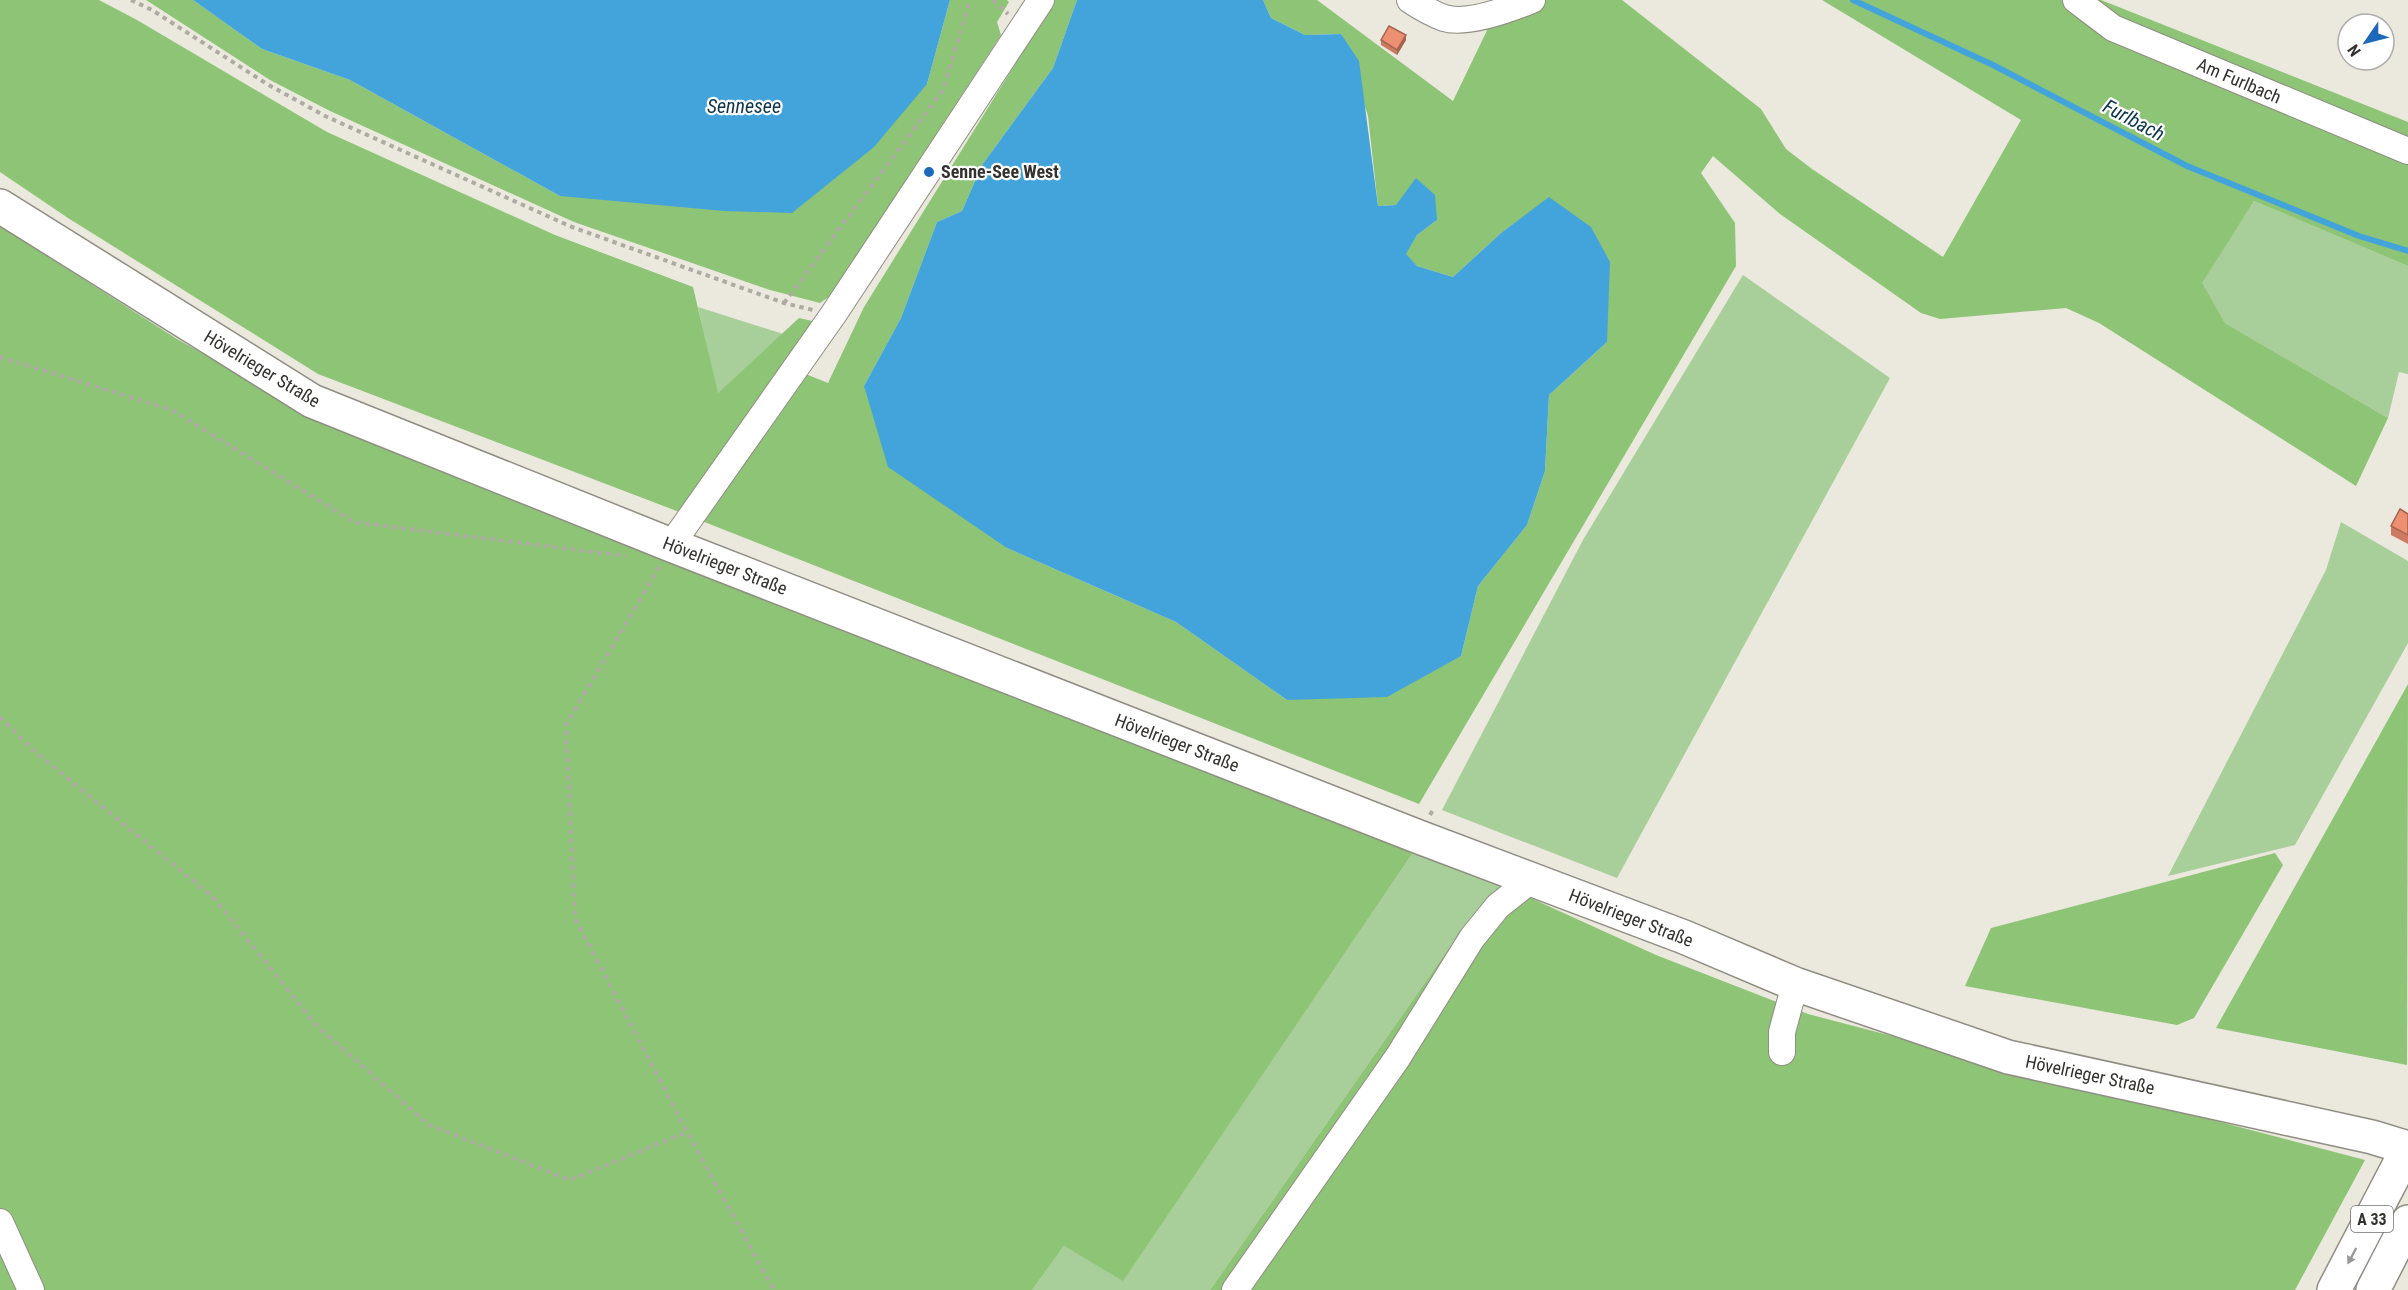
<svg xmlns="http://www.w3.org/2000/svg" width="2408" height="1290" viewBox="0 0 2408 1290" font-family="'Roboto Condensed',sans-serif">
<rect width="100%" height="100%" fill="#ebe8dd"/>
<!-- green -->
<g fill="#a8ce99">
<polygon points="2254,201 2408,266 2408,374 2399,372 2388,418 2225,323 2201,283"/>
<polygon points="1743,275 1890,378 1617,878 1442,810 1583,540"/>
<polygon points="698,307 783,334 717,394"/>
<polygon points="2341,522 2408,561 2408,643 2295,845 2168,876 2326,570"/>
<polygon points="1416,848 1504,886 1468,921 1210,1290 1032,1290 1064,1246 1123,1280"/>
</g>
<!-- forest -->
<g fill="#8dc476">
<polygon points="0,0 99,0 137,20 327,132 555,235 693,287 718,393 799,318 821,323 788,367 828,383 864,307 1055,0 1077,0 1053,68 982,165 962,211 937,222 901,318 864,386 1007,548 1176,622 1287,700 1461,656 1478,586 1527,525 1545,471 1549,395 1607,342 1549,198 1501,233 1453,277 1417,266 1405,254 1417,235 1437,220 1396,205 1378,206 1368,116 1341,34 1305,35 1271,18 1263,0 1317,0 1453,101 1492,20 1490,0 1622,0 1761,109 1786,149 1812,169 1943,257 2021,120 1822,0 2101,0 2408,122 2408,266 2254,201 2202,283 2225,323 2388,418 2356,486 2099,323 2066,308 1940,319 1921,313 1780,214 1713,156 1701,173 1735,223 1736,266 1419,804 674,510 318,374 68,218 0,172"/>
<polygon points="146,0 193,0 262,49 350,80 560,196 927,84 950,0 1007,0 1009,2 997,22 1001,35 830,296 820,303 770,290 574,222 330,111 270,80"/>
<polygon points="0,226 177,339 305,412 1416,848 1123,1281 1064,1246 1032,1290 0,1290"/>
<polygon points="2408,684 2407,1065 2216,1028"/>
<polygon points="2275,853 2283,865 2194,1018 2177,1025 1965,986 1991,928"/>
<polygon points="1504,886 1656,955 1808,1014 2365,1160 2295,1290 1210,1290 1468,921"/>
</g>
<!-- water -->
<g fill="#43a4dc">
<polygon points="193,0 950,0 927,84 874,147 792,213 724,211 560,196 350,80 262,49"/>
<polygon points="1077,0 1263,0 1271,18 1305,35 1341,34 1359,61 1378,206 1396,205 1416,178 1435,195 1437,220 1417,235 1406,254 1417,266 1453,277 1501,233 1549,197 1591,227 1610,262 1607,342 1549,395 1545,471 1527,525 1478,586 1461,656 1387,697 1287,700 1176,622 1007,548 888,467 864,386 901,318 937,222 962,211 982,165 1053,68"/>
</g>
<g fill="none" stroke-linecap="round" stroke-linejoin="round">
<!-- stream -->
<polyline stroke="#43a4dc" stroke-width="6" points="1853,0 1993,65 2187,166 2359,236 2408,251"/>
<defs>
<g id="minor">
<path d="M1410,0C1419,6 1433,14 1444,18C1467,25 1510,9 1532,0"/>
<polyline points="2076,0 2113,28 2408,151"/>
<polyline points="671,545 833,315 1041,0"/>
<polyline points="1782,1052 1782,1032 1795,984"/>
<polyline points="0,1222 31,1290"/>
<polyline points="1235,1290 1398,1057 1472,938 1498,906 1531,880"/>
</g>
<polyline id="major" points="0,206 312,401 671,545 1419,837 1684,937 1795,984 2008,1057 2372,1137 2408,1148"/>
<g id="highway">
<polyline points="2334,1290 2408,1148"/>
<polyline points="2373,1290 2408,1222"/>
</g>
</defs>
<!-- minor casing -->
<use href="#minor" stroke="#908d83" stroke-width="28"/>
<!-- major casing -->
<use href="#major" stroke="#908d83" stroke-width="36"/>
<!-- highway casing -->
<use href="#highway" stroke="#908d83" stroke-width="36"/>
<!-- path -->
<g stroke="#aeaba3" stroke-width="4" stroke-dasharray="4.5 4.5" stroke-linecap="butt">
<polyline points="131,0 152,10 267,84 325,116 572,227 784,303 813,310"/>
<polyline points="993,0 1008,14"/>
<polyline points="784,303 943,90 970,0"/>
<polyline points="0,357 172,410 354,522 626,556"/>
<polyline points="659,567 566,725 575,919 687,1132 774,1290"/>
<polyline points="0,717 33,750 213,897 317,1026 429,1125 570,1180 687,1132"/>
<polyline points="1430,815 1434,808"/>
</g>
<!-- minor -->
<use href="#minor" stroke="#fff" stroke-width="26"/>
<!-- major -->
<use href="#major" stroke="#fff" stroke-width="33"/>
<!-- highway -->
<use href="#highway" stroke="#fff" stroke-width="33"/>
</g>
<!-- wall -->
<g fill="#cc7b61">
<polygon points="1381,40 1406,40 1397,55 1381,45"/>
<polygon points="2408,514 2408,544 2391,535 2391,526"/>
</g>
<!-- shaded-wall -->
<polygon fill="#a6644f" points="1406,35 1406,40 1397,55 1397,50"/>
<!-- building -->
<g fill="#ed8f71" stroke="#a6644f" stroke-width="1.5">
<polygon points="1389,26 1406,35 1397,50 1381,40"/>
<polygon points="2400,509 2408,514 2408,535 2391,526"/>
</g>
<!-- one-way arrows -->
<defs><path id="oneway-solid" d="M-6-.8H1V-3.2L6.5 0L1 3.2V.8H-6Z" transform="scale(1.5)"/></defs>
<use fill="#999896" href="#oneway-solid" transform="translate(2352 1256) rotate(118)"/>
<!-- markers -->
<circle fill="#1d69b9" stroke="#fff" stroke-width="2" cx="929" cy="172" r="6"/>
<g text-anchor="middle" stroke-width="4.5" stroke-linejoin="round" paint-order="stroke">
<!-- shield labels -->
<rect fill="#fff" stroke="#70706d" stroke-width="1.5" x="2351" y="1206" width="42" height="26" rx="4.5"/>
<g font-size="16" font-weight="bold" fill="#33322e">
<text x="2372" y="1225">A 33</text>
</g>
<!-- street labels -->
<g font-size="18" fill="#33322e" stroke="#fff">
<text transform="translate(2239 81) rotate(23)" y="6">Am Furlbach</text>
<text transform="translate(262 369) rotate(31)" y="6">Hövelrieger Straße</text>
<text transform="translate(725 566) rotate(21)" y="6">Hövelrieger Straße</text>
<text transform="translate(1177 743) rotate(21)" y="6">Hövelrieger Straße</text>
<text transform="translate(1631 918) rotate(21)" y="6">Hövelrieger Straße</text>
<text transform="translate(2090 1075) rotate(12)" y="6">Hövelrieger Straße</text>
</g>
<!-- poi labels -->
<g font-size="18" font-weight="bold" fill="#33322e" stroke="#fff" text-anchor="start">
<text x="941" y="178">Senne-See West</text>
</g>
<!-- water labels -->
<g font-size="20" font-style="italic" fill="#0b364c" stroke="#fff">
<text x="744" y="113">Sennesee</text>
<text transform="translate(2134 120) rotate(28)" y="7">Furlbach</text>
</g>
</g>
<!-- north arrow -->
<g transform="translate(2366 42) rotate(235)"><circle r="28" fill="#ffffff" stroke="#adadab" stroke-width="1.5"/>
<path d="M0-4.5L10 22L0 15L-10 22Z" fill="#1d69b9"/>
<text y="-9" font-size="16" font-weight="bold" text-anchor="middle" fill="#33322e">N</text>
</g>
</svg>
